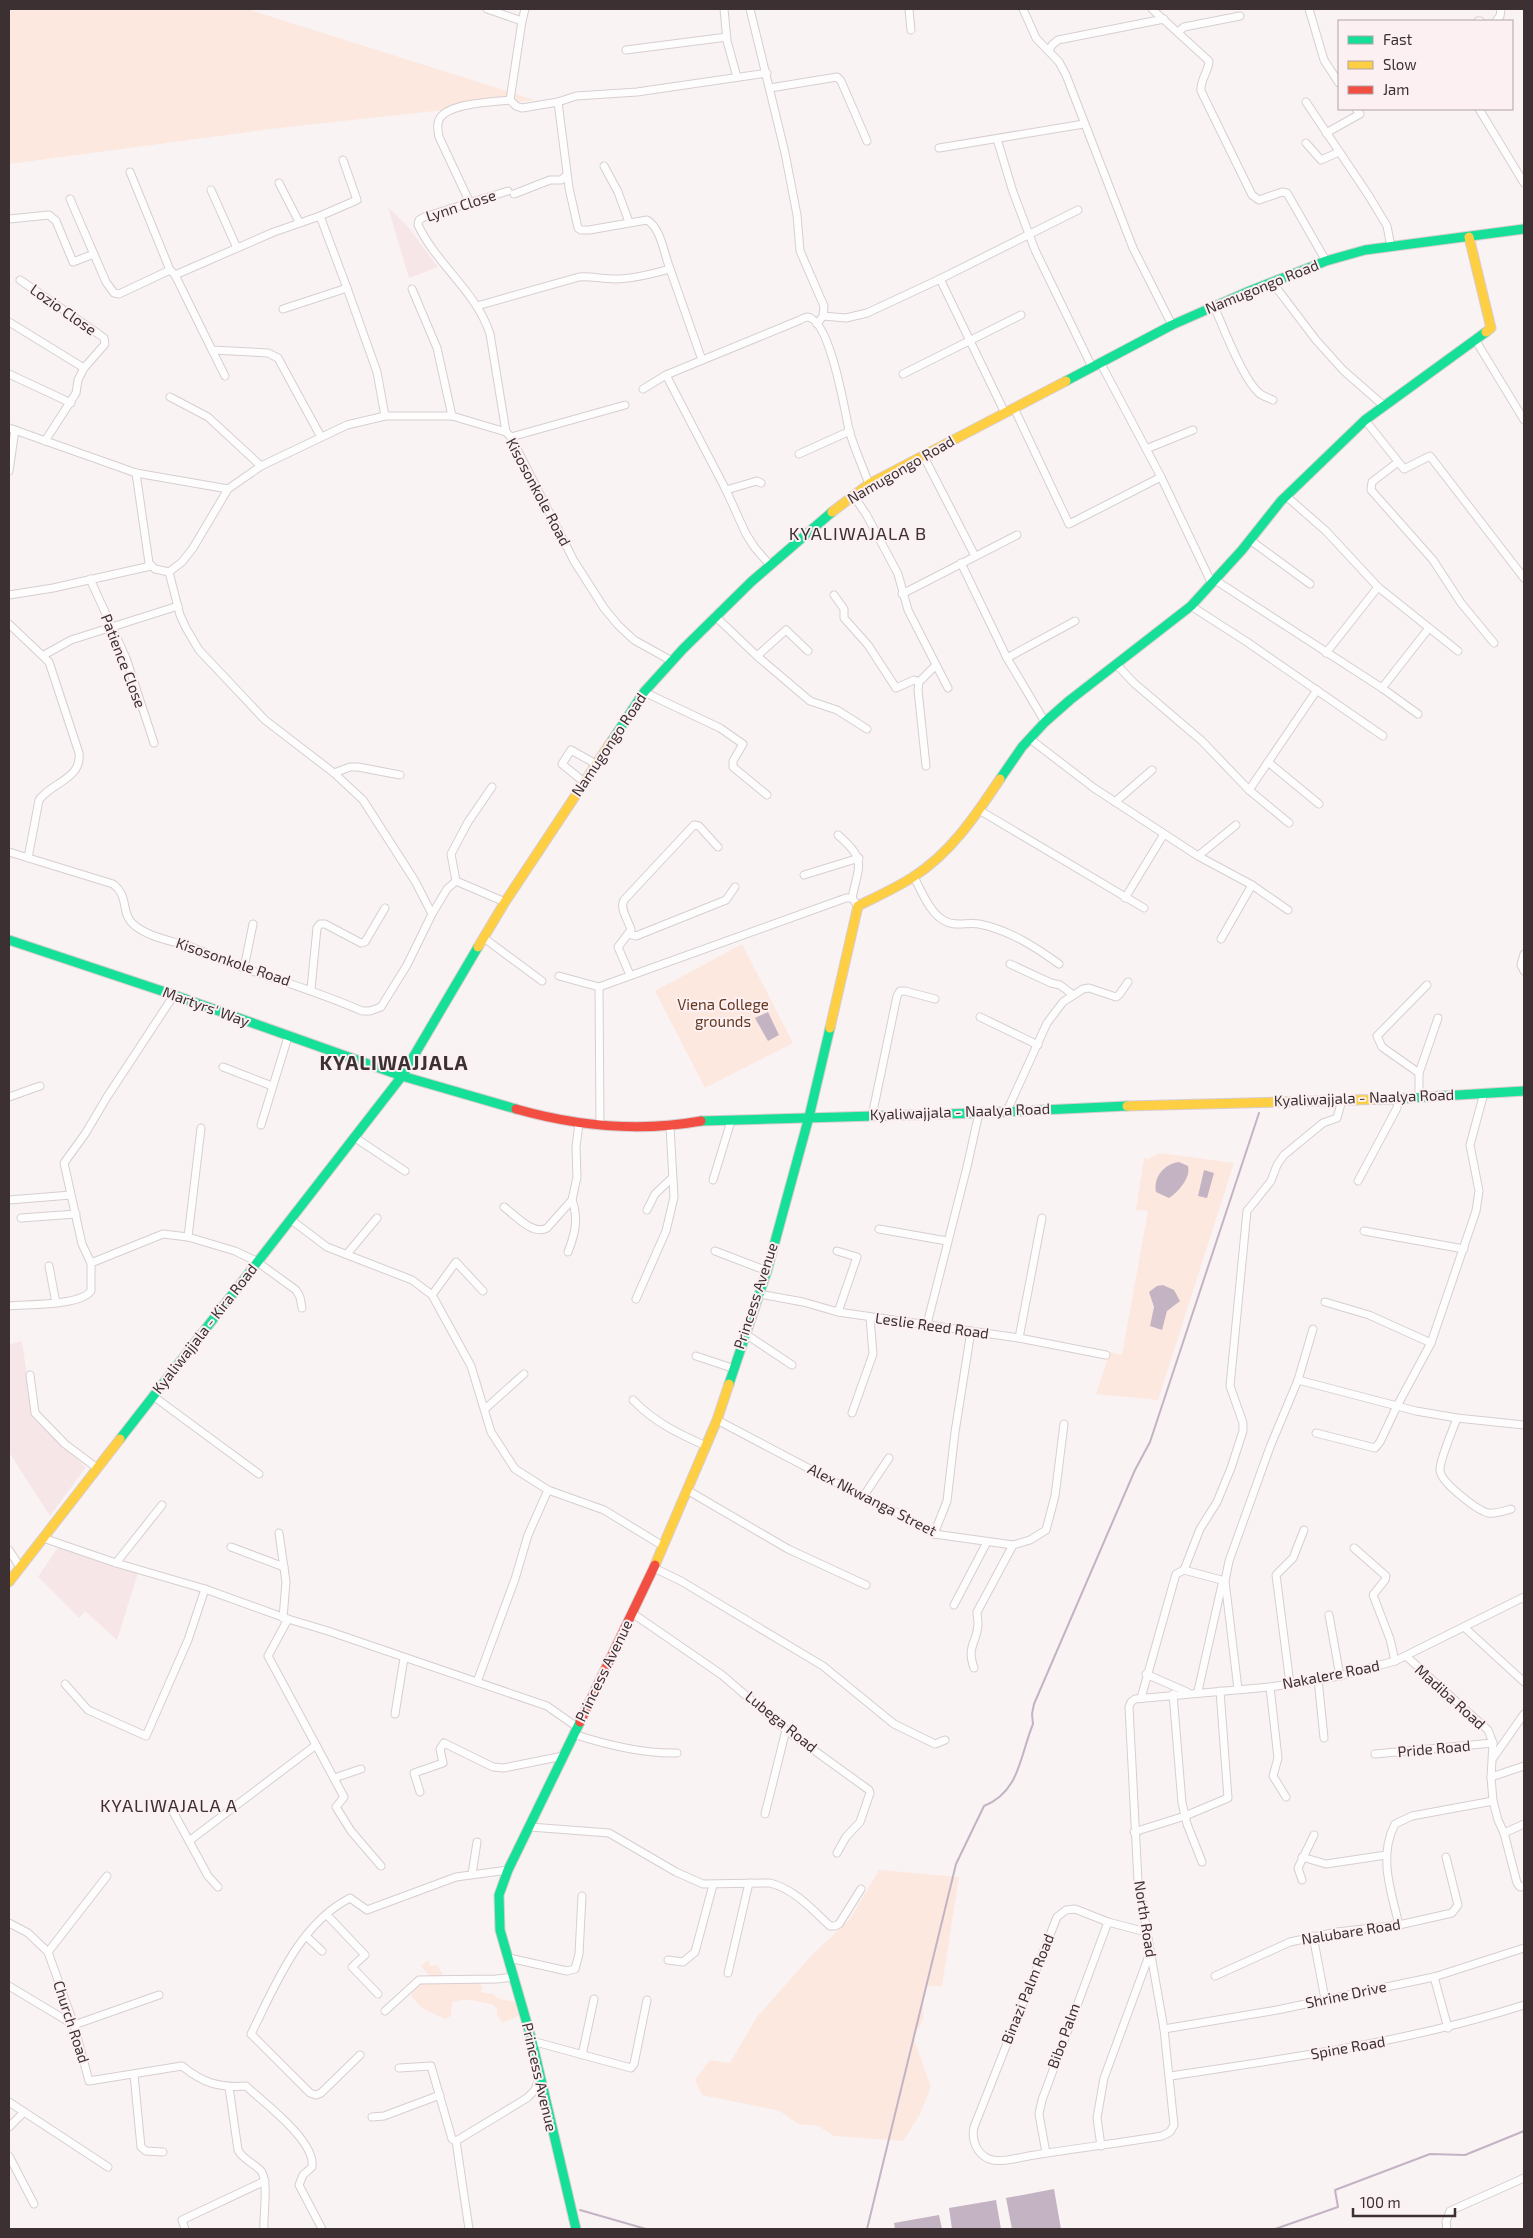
<svg xmlns="http://www.w3.org/2000/svg" width="1533" height="2238" viewBox="0 0 1533 2238" font-family="'Exo 2',sans-serif">
<rect width="100%" height="100%" fill="#faf3f4"/>
<!-- built -->
<g fill="#f7e6e8">
<polygon points="388,207 409,228 438,267 409,278"/>
<polygon points="22,1341 33,1418 86,1467 50,1516 9,1452 9,1345"/>
<polygon points="59,1546 138,1573 117,1640 85,1611 79,1618 38,1577"/>
</g>
<!-- green -->
<g fill="#fce8df">
<polygon points="9,9 247,9 535,100 270,129 9,164"/>
<polygon points="742,944 793,1043 705,1088 655,991"/>
<polygon points="1160,1153 1234,1163 1158,1400 1096,1394 1110,1352 1122,1355 1148,1211 1136,1210 1144,1158 1148,1159"/>
<polygon points="879,1870 959,1877 942,1986 927,1986 923,1993 923,2020 913,2037 931,2087 919,2116 903,2141 834,2136 818,2126 798,2124 780,2111 702,2095 695,2080 710,2060 730,2063 757,2017 810,1957 850,1919"/>
<path d="M428,1960L430,1966L437,1965L442,1973V1978L475,1979L483,1987L480,1992L493,1994L499,1999L521,2003V2015L502,2023L497,2015V2009L492,2004C473,2002 472,1997 452,2002L451,2016L445,2019L422,2008L411,1996L414,1989L429,1975L421,1966Z"/>
</g>
<!-- water -->
<g fill="#c3b3c3">
<polygon points="768,1012 779,1035 768,1041 755,1018"/>
<path d="M1179,1162L1188,1166C1191,1178 1178,1192 1169,1198L1156,1192C1153,1177 1164,1164 1179,1162Z"/>
<polygon points="1204,1170 1214,1173 1207,1198 1198,1196"/>
<polygon points="1163,1285 1174,1290 1180,1301 1167,1311 1162,1330 1150,1326 1154,1307 1149,1292 1157,1286"/>
<polygon points="1054,2189 1061,2229 1012,2229 1006,2198"/>
<polygon points="996,2200 1001,2229 952,2229 949,2208"/>
<polygon points="939,2215 942,2229 895,2229 894,2223"/>
</g>
<g fill="none" stroke-linecap="round" stroke-linejoin="round">
<!-- stream -->
<g stroke="#c3b3c3" stroke-width="2">
<polyline points="580,2210 646,2229"/>
<path d="M867,2229L956,1864L984,1806C1020,1792 1020,1755 1033,1724L1032,1714L1034,1704L1135,1470L1150,1442L1259,1113"/>
<polyline points="1275,2229 1338,2207 1335,2190 1430,2154 1465,2155 1524,2131"/>
</g>
<defs>
<g id="street">
<polyline points="487,9 522,21"/>
<polyline points="724,9 727,41 737,77"/>
<polyline points="750,9 785,153 797,215 800,251 824,306 823,316 817,324"/>
<polyline points="909,9 911,30"/>
<polyline points="1023,9 1036,38 1059,62 1066,75 1133,248 1172,325"/>
<path d="M1152,9L1209,61C1209,71 1200,79 1201,91L1252,195L1259,200L1282,192L1287,193L1326,261"/>
<polyline points="1309,9 1324,60 1339,83"/>
<polyline points="1478,21 1480,21"/>
<polyline points="1496,21 1500,16 1501,9"/>
<polyline points="1178,32 1184,27 1240,16"/>
<polyline points="626,50 727,37"/>
<polyline points="1049,51 1052,45 1058,40 1164,19"/>
<polyline points="770,88 837,77 841,81 867,141"/>
<polyline points="510,100 516,106 522,108 558,102 576,96 637,92 767,73"/>
<polyline points="510,100 522,21 525,9"/>
<path d="M558,102L569,188L578,228L581,230H589L647,220C661,228 664,254 670,269"/>
<polyline points="1306,102 1369,196 1387,226 1391,247"/>
<polyline points="1479,109 1524,183"/>
<polyline points="1326,133 1360,114 1356,109"/>
<polyline points="997,139 1013,192 1035,250 1092,367"/>
<polyline points="1306,143 1321,160 1339,152"/>
<polyline points="939,148 1084,124"/>
<polyline points="604,166 618,192 629,222"/>
<polyline points="130,172 170,270 175,275 212,350 268,353 278,358 321,437"/>
<polyline points="279,183 299,222"/>
<polyline points="211,190 237,248"/>
<polyline points="514,194 550,180 561,180 567,175"/>
<polyline points="70,199 106,282 114,293 119,294 170,270"/>
<path d="M470,203L439,137C438,130 436,124 440,118C449,103 494,102 510,100"/>
<polyline points="320,216 357,200 343,160"/>
<polyline points="9,219 49,215 56,221 73,262 94,254"/>
<polyline points="175,275 274,232 320,216 347,288"/>
<polyline points="940,279 1005,413"/>
<polyline points="20,280 100,335 104,338 105,344 84,368 78,380 76,393 45,441"/>
<polyline points="1272,282 1316,340 1343,370 1384,406"/>
<polyline points="412,289 437,348 452,416"/>
<path d="M477,306L579,277C592,276 602,279 615,279C633,279 652,274 670,269L702,360"/>
<path d="M1214,306C1223,327 1243,379 1259,393C1262,396 1269,398 1273,400"/>
<polyline points="283,309 347,288 377,372 385,416"/>
<polyline points="823,316 846,318 867,313 940,279 1078,210"/>
<polyline points="9,322 84,368"/>
<polyline points="1476,341 1524,420"/>
<polyline points="212,350 225,376"/>
<polyline points="1100,362 1161,477 1212,584"/>
<polyline points="9,374 71,403"/>
<polyline points="903,374 1021,315"/>
<polyline points="666,375 726,490 746,534 755,548 770,565"/>
<path d="M643,389L666,375L800,320C802,319 805,317 807,317C830,318 845,412 849,430C854,448 863,467 869,484"/>
<polyline points="170,397 208,417 261,466"/>
<polyline points="1014,408 1069,524 1161,477"/>
<polyline points="1365,420 1404,469 1430,456 1524,578"/>
<polyline points="9,428 136,473 228,489"/>
<path d="M506,432L490,334C476,291 437,265 418,225L419,220L424,217L508,191"/>
<polyline points="511,437 625,405"/>
<polyline points="1146,449 1193,430"/>
<polyline points="799,454 850,431"/>
<polyline points="923,455 975,556"/>
<polyline points="1398,462 1372,482 1371,490 1433,560 1461,603 1494,643"/>
<polyline points="9,471 15,430"/>
<polyline points="136,473 149,563 155,569 169,572"/>
<polyline points="726,490 757,481 761,483"/>
<polyline points="853,495 866,514 898,574 908,610 948,688"/>
<polyline points="1286,496 1326,531 1378,587 1458,651"/>
<polyline points="1250,540 1310,584"/>
<polyline points="961,563 1007,658 1045,722"/>
<polyline points="90,579 126,658 154,743"/>
<polyline points="1215,580 1382,688 1418,714"/>
<polyline points="902,594 1017,535"/>
<polyline points="9,595 53,588 151,566"/>
<polyline points="834,595 844,609 844,618 868,645 896,688 914,680 919,682"/>
<polyline points="1191,606 1247,642 1383,736"/>
<polyline points="715,616 757,656 810,701 837,710 867,729"/>
<path d="M9,624L49,662L79,753C82,779 52,782 39,800L28,858"/>
<polyline points="1326,653 1378,587"/>
<polyline points="44,655 71,640 178,606"/>
<polyline points="757,656 786,630 808,651"/>
<polyline points="1007,658 1075,621"/>
<polyline points="1117,665 1134,683 1202,741 1249,790 1317,690"/>
<polyline points="1382,688 1429,628"/>
<polyline points="644,692 720,728 743,744 733,761 733,767 767,795"/>
<polyline points="1030,739 1094,788 1198,856 1252,885 1288,910"/>
<polyline points="1268,762 1319,804"/>
<polyline points="926,766 918,690 919,682 936,665"/>
<polyline points="334,773 350,767 358,767 400,775"/>
<polyline points="584,782 562,764 571,750 596,764"/>
<polyline points="1249,790 1289,823"/>
<polyline points="1115,802 1152,770"/>
<polyline points="979,810 1144,908"/>
<path d="M838,835C867,860 859,864 852,898"/>
<path d="M9,852L113,884C129,896 121,912 132,923C146,937 173,941 191,947C209,954 226,962 244,968C284,982 324,994 362,1011H370L381,1007L407,965L432,914L415,881L363,800L334,773L265,720L199,650L186,628L180,615L169,572L182,562L193,548L228,489L261,466L347,425L385,416H452L506,432L511,437L574,561L604,608L618,625L634,640L670,660"/>
<polyline points="1198,856 1236,825"/>
<polyline points="804,875 859,858"/>
<path d="M914,877C921,890 930,914 945,921C954,927 968,922 979,924C1009,930 1034,946 1059,964"/>
<polyline points="456,881 451,854 468,822 492,787"/>
<polyline points="1125,898 1164,834"/>
<polyline points="432,914 447,889 456,881 505,902"/>
<polyline points="628,934 636,936 726,900 735,887"/>
<polyline points="484,938 542,981"/>
<polyline points="1221,939 1252,885"/>
<polyline points="1524,954 1521,965 1524,971"/>
<polyline points="1010,964 1051,983 1060,985 1072,994"/>
<polyline points="244,968 253,924"/>
<path d="M630,975L618,947L631,930C629,921 619,909 624,900L694,825L699,826L718,847"/>
<polyline points="559,976 599,987 846,898 852,898 858,906"/>
<polyline points="599,987 600,1125"/>
<polyline points="311,989 317,928 320,924 325,924 361,943 365,942 385,908"/>
<polyline points="980,1017 1038,1045"/>
<polyline points="223,1067 272,1086"/>
<polyline points="1419,1073 1438,1018"/>
<polyline points="9,1097 40,1086"/>
<polyline points="1419,1098 1419,1073 1382,1047 1377,1036 1427,985"/>
<polyline points="1007,1111 1047,1023 1063,1002 1083,989 1089,988 1116,997 1119,995 1128,982"/>
<polyline points="872,1116 897,996 900,991 905,991 935,999"/>
<polyline points="261,1125 288,1037"/>
<polyline points="354,1137 405,1171"/>
<polyline points="713,1180 731,1121"/>
<polyline points="1358,1181 1397,1108 1398,1099"/>
<polyline points="9,1200 71,1195"/>
<path d="M504,1207C515,1215 533,1236 547,1228L572,1200L577,1177L576,1147L579,1123"/>
<polyline points="647,1210 655,1194 672,1178"/>
<polyline points="21,1218 76,1214"/>
<polyline points="290,1219 327,1247 412,1280 432,1295 471,1366 491,1432 515,1469 548,1490 604,1510 663,1546"/>
<polyline points="879,1229 947,1241"/>
<polyline points="1364,1231 1464,1249"/>
<polyline points="188,1237 201,1128"/>
<polyline points="715,1251 767,1271"/>
<polyline points="837,1251 857,1257 838,1312"/>
<path d="M568,1252C575,1234 579,1219 572,1200"/>
<polyline points="347,1254 377,1218"/>
<polyline points="91,1263 82,1244 64,1163 85,1134 107,1097 174,995"/>
<polyline points="49,1266 56,1303"/>
<polyline points="759,1294 803,1302 838,1312 1019,1338 1106,1355"/>
<polyline points="432,1295 456,1262 483,1291"/>
<polyline points="636,1299 666,1231 674,1197 670,1127"/>
<polyline points="1325,1302 1369,1315 1431,1343"/>
<path d="M9,1306C28,1304 79,1306 91,1291V1263L163,1234L188,1237L235,1251L256,1261L296,1290L300,1297L302,1308"/>
<polyline points="927,1324 967,1167 979,1113"/>
<polyline points="744,1333 792,1365"/>
<polyline points="1019,1338 1042,1218"/>
<polyline points="696,1356 732,1368"/>
<polyline points="30,1375 35,1413 65,1444 97,1468"/>
<polyline points="1298,1380 1416,1411 1457,1418 1524,1425"/>
<polyline points="153,1396 259,1474"/>
<path d="M633,1400C654,1422 679,1434 706,1446"/>
<polyline points="485,1409 524,1374"/>
<polyline points="852,1413 873,1354 870,1318"/>
<path d="M1457,1418C1453,1430 1440,1458 1440,1470C1440,1482 1477,1510 1488,1513C1496,1514 1504,1511 1511,1509"/>
<polyline points="717,1420 863,1497 900,1514 934,1534 1013,1545 1030,1540 1046,1530 1055,1496 1064,1424"/>
<polyline points="1316,1433 1375,1448 1380,1442 1397,1406 1431,1343 1476,1211 1479,1191 1470,1145 1484,1093"/>
<polyline points="687,1490 788,1549 866,1585"/>
<polyline points="863,1497 889,1458"/>
<polyline points="279,1533 286,1582 283,1618"/>
<polyline points="934,1534 947,1501 955,1432 971,1331"/>
<polyline points="43,1538 116,1563 205,1589 288,1619 328,1631 547,1706 577,1727"/>
<polyline points="231,1547 284,1567"/>
<polyline points="1354,1548 1386,1576 1385,1580 1373,1595 1390,1639 1395,1661"/>
<polyline points="9,1550 20,1567"/>
<polyline points="116,1563 162,1505"/>
<polyline points="654,1568 681,1581 823,1666 894,1724 935,1744 945,1740"/>
<polyline points="1184,1570 1200,1529 1217,1502 1231,1468 1243,1431 1243,1423 1230,1386 1247,1211 1271,1181 1277,1165 1284,1155 1323,1123 1337,1118 1342,1100"/>
<polyline points="954,1605 987,1542"/>
<polyline points="632,1613 722,1675 786,1730 869,1790 870,1793 860,1822 846,1837 837,1853"/>
<polyline points="1329,1615 1340,1676"/>
<polyline points="288,1619 268,1656 344,1797 336,1807 351,1831 381,1866"/>
<polyline points="1464,1627 1524,1682"/>
<polyline points="1406,1656 1488,1730 1493,1743 1491,1777 1493,1801 1498,1820 1504,1833 1517,1883 1520,1887 1524,1886"/>
<path d="M974,1668C966,1645 977,1644 978,1624C978,1620 977,1616 977,1612L1013,1545"/>
<polyline points="1146,1674 1187,1692"/>
<polyline points="1318,1679 1324,1738"/>
<polyline points="477,1682 515,1579 528,1535 548,1490"/>
<polyline points="65,1684 88,1710 146,1736 188,1640 205,1589"/>
<polyline points="1290,1684 1276,1575 1293,1558 1304,1530"/>
<polyline points="1270,1687 1278,1758 1273,1776 1286,1797"/>
<polyline points="1238,1689 1225,1581 1229,1561 1270,1447 1298,1380 1313,1329"/>
<polyline points="1198,1691 1223,1580"/>
<polyline points="1173,1694 1182,1803 1187,1824 1202,1862"/>
<polyline points="1141,1698 1176,1574 1184,1570 1225,1581"/>
<polyline points="395,1714 404,1658"/>
<path d="M573,1734C607,1745 642,1754 677,1753"/>
<polyline points="1375,1754 1493,1743"/>
<polyline points="1493,1758 1524,1714"/>
<polyline points="1491,1777 1524,1766"/>
<polyline points="334,1778 361,1769"/>
<polyline points="420,1792 414,1773 443,1763 440,1749 444,1743 493,1767 504,1768 563,1756"/>
<polyline points="171,1808 208,1876 218,1887"/>
<polyline points="765,1814 786,1730"/>
<path d="M530,1827L609,1833L676,1872L703,1884L770,1883C794,1889 812,1909 830,1926H835L839,1924L861,1889"/>
<polyline points="1134,1832 1185,1816 1228,1798 1220,1691"/>
<polyline points="1504,1833 1524,1824"/>
<polyline points="189,1841 316,1745"/>
<polyline points="1302,1857 1326,1864 1386,1855"/>
<polyline points="472,1874 477,1842"/>
<polyline points="1302,1880 1298,1868 1314,1835"/>
<polyline points="327,1915 365,1955 352,1967 378,1994"/>
<path d="M9,1923L28,1933L48,1952L74,2025L89,2081L182,2066C203,2083 219,2088 246,2086C264,2103 316,2141 312,2167L303,2175L299,2185L322,2229"/>
<path d="M1399,1925C1391,1891 1378,1856 1395,1824L1412,1816L1493,1801"/>
<path d="M1146,1932L1108,1922L1075,1909L1066,1910L1057,1917L974,2127C971,2140 977,2154 989,2159C1002,2164 1023,2156 1035,2155C1078,2148 1120,2143 1162,2136L1170,2132L1174,2125L1164,2029L1138,1881L1129,1707L1131,1702L1135,1699L1270,1687L1340,1676L1395,1661L1524,1597"/>
<polyline points="306,1936 322,1951"/>
<polyline points="1313,1936 1325,1999"/>
<polyline points="48,1952 107,1876"/>
<polyline points="509,1958 567,1971 575,1969 579,1954 582,1896"/>
<polyline points="668,1960 683,1962 695,1952 713,1885"/>
<polyline points="728,1973 749,1883"/>
<polyline points="1215,1976 1290,1942 1337,1932 1399,1925 1452,1913 1458,1905 1446,1857"/>
<polyline points="1434,1977 1448,2028"/>
<polyline points="9,1986 74,2025 159,1995"/>
<polyline points="385,2011 419,1980 496,1979 514,1977"/>
<polyline points="1164,2029 1277,2010 1434,1977 1524,1948"/>
<polyline points="532,2041 631,2068 634,2064 647,2000"/>
<path d="M360,2055L321,2093L316,2095L310,2093L251,2034C275,1986 299,1924 350,1898L367,1910L456,1877L508,1870"/>
<polyline points="582,2055 594,1999"/>
<polyline points="399,2068 431,2066 452,2139 456,2141 469,2229"/>
<polyline points="134,2075 141,2147 146,2151 163,2152"/>
<path d="M1170,2076C1289,2058 1409,2042 1524,2005"/>
<path d="M229,2087L238,2150C243,2160 254,2163 261,2171C269,2182 263,2215 264,2229"/>
<polyline points="9,2102 108,2167"/>
<polyline points="372,2117 384,2116 440,2095"/>
<polyline points="9,2127 24,2112"/>
<polyline points="456,2141 527,2098 535,2090 539,2078"/>
<polyline points="1101,2146 1097,2118 1104,2078 1150,1953"/>
<polyline points="1046,2153 1039,2114 1042,2100 1108,1922"/>
<polyline points="9,2156 34,2204"/>
<polyline points="185,2229 182,2220 265,2181"/>
<polyline points="1447,2229 1446,2222 1450,2211 1524,2178"/>
</g>
<g id="fast">
<polyline points="1066,381 1172,325 1247,292 1326,261 1365,250 1524,229"/>
<polyline points="611,742 644,692 683,649 751,582 832,512"/>
<polyline points="1000,779 1022,747 1045,722 1070,700 1191,606 1242,550 1281,501 1365,420 1486,332"/>
<polyline points="9,940 174,995 402,1076 516,1109"/>
<polyline points="1392,1099 1524,1091"/>
<polyline points="701,1121 979,1113 1127,1106"/>
<polyline points="729,1384 767,1271 809,1117 830,1028"/>
<polyline points="120,1439 402,1076 478,947"/>
<polyline points="576,2229 532,2041 500,1930 499,1895 508,1870 580,1722"/>
</g>
<g id="slow">
<polyline points="1469,237 1491,328 1486,332"/>
<polyline points="832,512 869,484 1066,381"/>
<polyline points="478,947 505,902 611,742"/>
<path d="M830,1028L858,906C876,897 896,888 913,877C951,853 976,815 1000,779"/>
<polyline points="1127,1106 1392,1099"/>
<polyline points="655,1565 717,1420 729,1384"/>
<polyline points="9,1582 120,1439"/>
</g>
<g id="jam">
<path d="M516,1109C576,1126 640,1132 701,1121"/>
<polyline points="580,1722 655,1565"/>
</g>
</defs>
<!-- street casing -->
<use href="#street" stroke="#d7ced0" stroke-width="9"/>
<!-- fast casing -->
<use href="#fast" stroke="#d7ced0" stroke-width="11"/>
<!-- slow casing -->
<use href="#slow" stroke="#d7ced0" stroke-width="11"/>
<!-- jam casing -->
<use href="#jam" stroke="#d7ced0" stroke-width="11"/>
<!-- street -->
<use href="#street" stroke="#fefdfd" stroke-width="7"/>
<!-- fast -->
<use href="#fast" stroke="#16e098" stroke-width="9"/>
<!-- slow -->
<use href="#slow" stroke="#ffcf43" stroke-width="9"/>
<!-- jam -->
<use href="#jam" stroke="#f24e42" stroke-width="9"/>
</g>
<g text-anchor="middle" stroke-width="4" stroke-linejoin="round" paint-order="stroke">
<!-- street labels -->
<g font-size="15" fill="#3c3032" stroke="#fdf0f2">
<text transform="translate(461 206) rotate(-18)" y="5">Lynn Close</text>
<text transform="translate(1262 287) rotate(-22)" y="5">Namugongo Road</text>
<text transform="translate(63 310) rotate(35)" y="5">Lozio Close</text>
<text transform="translate(901 470) rotate(-30)" y="5">Namugongo Road</text>
<text transform="translate(538 492) rotate(62)" y="5">Kisosonkole Road</text>
<text transform="translate(123 661) rotate(69)" y="5">Patience Close</text>
<text transform="translate(609 745) rotate(-56)" y="5">Namugongo Road</text>
<text transform="translate(233 962) rotate(19)" y="5">Kisosonkole Road</text>
<text transform="translate(206 1007) rotate(20)" y="5">Martyrs' Way</text>
<text transform="translate(1364 1098) rotate(-2)" y="5">Kyaliwajjala - Naalya Road</text>
<text transform="translate(960 1112) rotate(-2)" y="5">Kyaliwajjala - Naalya Road</text>
<text transform="translate(756 1296) rotate(-72)" y="5">Princess Avenue</text>
<text transform="translate(932 1326) rotate(8)" y="5">Leslie Reed Road</text>
<text transform="translate(205 1329) rotate(-52)" y="5">Kyaliwajjala - Kira Road</text>
<text transform="translate(872 1500) rotate(27)" y="5">Alex Nkwanga Street</text>
<text transform="translate(604 1671) rotate(-64)" y="5">Princess Avenue</text>
<text transform="translate(1331 1675) rotate(-11)" y="5">Nakalere Road</text>
<text transform="translate(1450 1697) rotate(42)" y="5">Madiba Road</text>
<text transform="translate(781 1722) rotate(39)" y="5">Lubega Road</text>
<text transform="translate(1434 1749) rotate(-5)" y="5">Pride Road</text>
<text transform="translate(1145 1919) rotate(81)" y="5">North Road</text>
<text transform="translate(1351 1932) rotate(-9)" y="5">Nalubare Road</text>
<text transform="translate(1028 1989) rotate(-68)" y="5">Binazi Palm Road</text>
<text transform="translate(1346 1995) rotate(-12)" y="5">Shrine Drive</text>
<text transform="translate(71 2022) rotate(72)" y="5">Church Road</text>
<text transform="translate(1064 2036) rotate(-70)" y="5">Bibo Palm</text>
<text transform="translate(1348 2048) rotate(-10)" y="5">Spine Road</text>
<text transform="translate(539 2077) rotate(77)" y="5">Princess Avenue</text>
</g>
<!-- park labels -->
<g font-size="15" fill="#63381f" stroke="#fdf0f2">
<text x="723" y="1010">Viena College<tspan x="723" dy="17">grounds</tspan></text>
</g>
<!-- quarter labels -->
<g font-size="18" letter-spacing="1" fill="#3c3032" stroke="#fdf0f2">
<text x="858" y="540">KYALIWAJALA B</text>
<text x="169" y="1812">KYALIWAJALA A</text>
</g>
<!-- district labels -->
<g font-size="20" font-weight="bold" letter-spacing="1" fill="#3c3032" stroke="#fdf0f2">
<text x="394" y="1070">KYALIWAJJALA</text>
</g>
</g>
<!-- border -->
<rect width="1533" height="2238" fill="none" stroke="#3c3032" stroke-width="20"/>
<!-- legend -->
<rect x="1338" y="20" width="175" height="90" fill="#fdf0f2" stroke="#b0a3a5"/>
<rect x="1348" y="36" width="25" height="8" fill="#16e098" stroke="#b0a3a5"/>
<text x="1383" y="45" font-size="15" fill="#3c3032">Fast</text>
<rect x="1348" y="61" width="25" height="8" fill="#ffcf43" stroke="#b0a3a5"/>
<text x="1383" y="70" font-size="15" fill="#3c3032">Slow</text>
<rect x="1348" y="86" width="25" height="8" fill="#f24e42" stroke="#b0a3a5"/>
<text x="1383" y="95" font-size="15" fill="#3c3032">Jam</text>
<!-- scale -->
<path d="M1353 2208v8h102v-8" fill="none" stroke="#3c3032" stroke-width="2.5"/>
<text x="1360" y="2208" font-size="15" fill="#3c3032" stroke="#fdf0f2" stroke-width="4" paint-order="stroke">100 m</text>
</svg>
